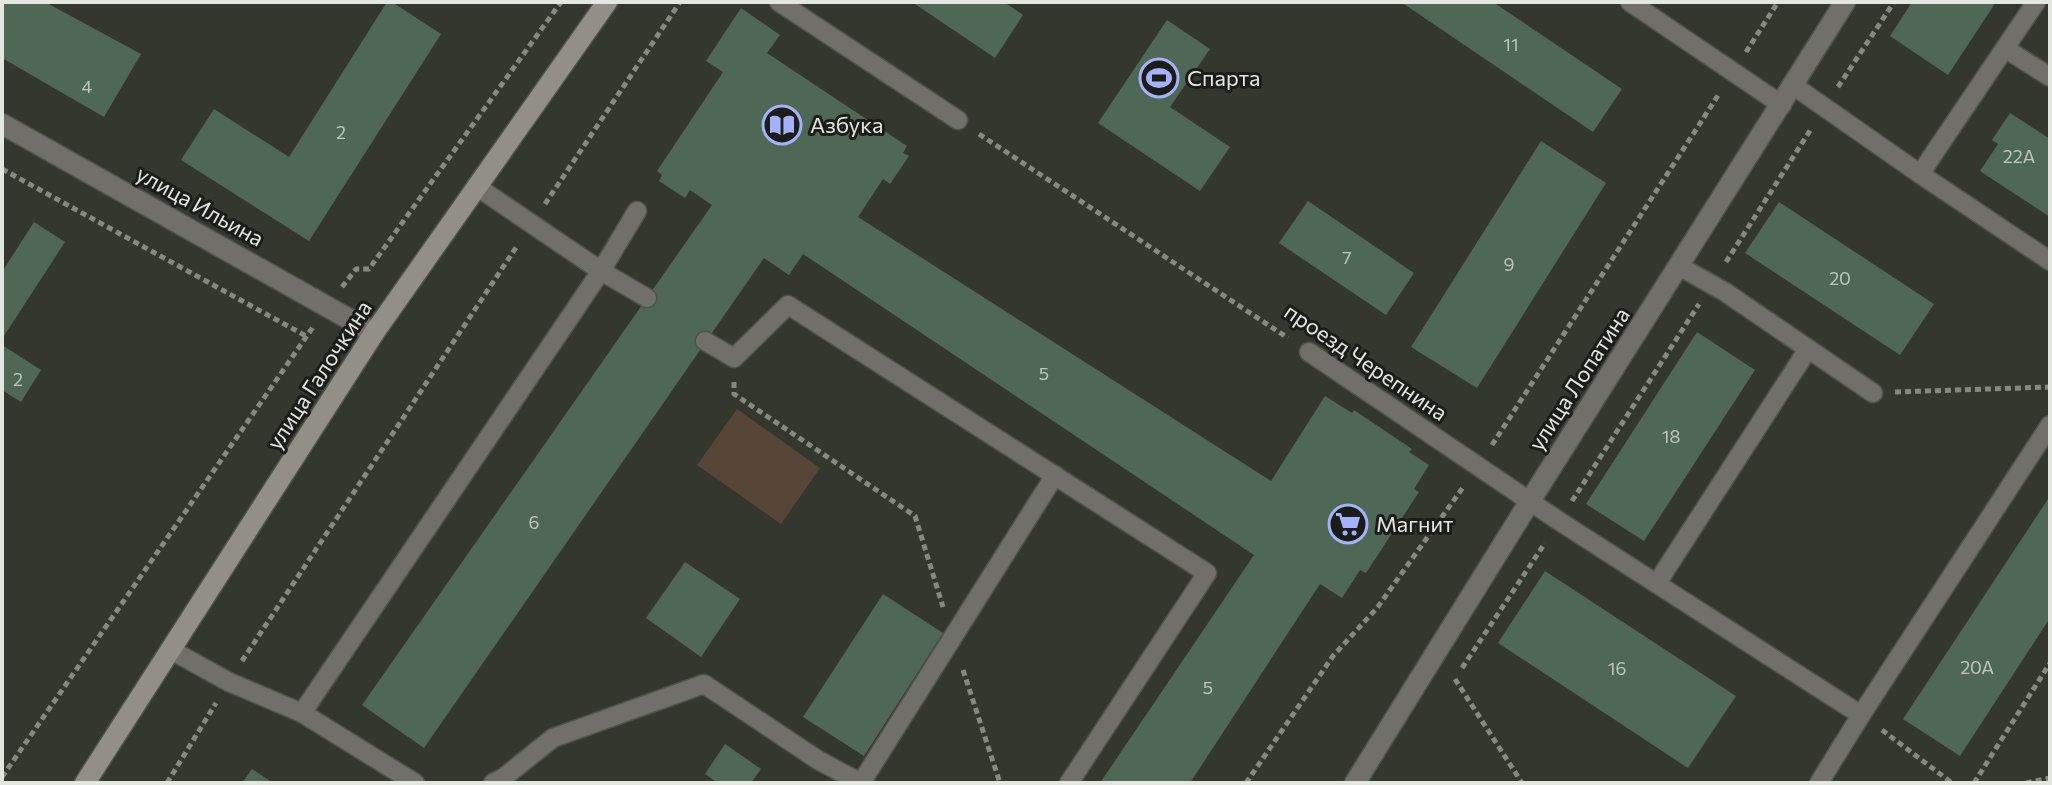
<svg xmlns="http://www.w3.org/2000/svg" width="2052" height="785" viewBox="0 0 2052 785" font-family="Commissioner,sans-serif">
<rect width="100%" height="100%" fill="#33372d"/>
<!-- green -->
<polygon fill="#574537" points="737,409 820,468 781,524 697,465"/>
<!-- building -->
<g fill="#4f6856">
<polygon points="2,2 45,2 141,54 104,117 2,58"/>
<polygon points="387,2 392,2 441,34 309,241 181,160 214,109 289,157"/>
<polygon points="912,2 1004,2 1023,15 995,58"/>
<polygon points="1401,2 1493,2 1622,89 1593,132"/>
<polygon points="1912,2 1996,2 1948,75 1890,36"/>
<polygon points="741,8 780,35 767,53 907,146 903,153 909,156 890,184 883,179 858,217 1271,481 1325,396 1352,413 1354,410 1412,449 1409,452 1429,465 1414,489 1419,492 1366,573 1360,570 1342,598 1320,584 1190,783 1100,783 1254,555 803,254 789,275 764,258 424,748 362,705 712,205 690,190 685,198 659,181 662,175 657,171 723,72 706,61"/>
<polygon points="1167,20 1210,49 1170,107 1230,147 1200,191 1098,123"/>
<polygon points="2010,113 2050,139 2050,217 1980,171 1998,144 1992,140"/>
<polygon points="1541,141 1606,183 1477,388 1411,347"/>
<polygon points="1308,201 1414,273 1386,315 1279,243"/>
<polygon points="1779,202 1934,304 1900,355 1745,253"/>
<polygon points="34,222 65,242 2,339 2,272"/>
<polygon points="1697,332 1755,370 1644,541 1586,504"/>
<polygon points="2,345 41,370 21,402 2,390"/>
<polygon points="2050,496 2050,618 1960,756 1903,719"/>
<polygon points="685,562 740,599 701,657 646,618"/>
<polygon points="1545,571 1736,696 1688,768 1498,643"/>
<polygon points="883,594 943,633 864,756 803,717"/>
<polygon points="725,744 761,769 751,783 718,783 705,774"/>
<polygon points="252,769 273,783 242,783"/>
</g>
<g fill="none" stroke-linecap="round" stroke-linejoin="round">
<defs>
<g id="lane">
<polyline points="779,2 958,120"/>
<polyline points="1630,2 1782,105"/>
<polyline points="2006,49 2050,77"/>
<polyline points="1794,86 1920,174 2036,2"/>
<polyline points="1920,174 2050,261"/>
<polyline points="476,186 601,271 647,298"/>
<polyline points="1679,266 1725,292 1873,393"/>
<polyline points="705,341 734,358 788,305 1207,573 1069,783"/>
<polyline points="1309,352 1559,521 1861,715 1819,783"/>
<polyline points="1657,583 1808,349"/>
<polyline points="171,650 229,682 302,713 415,783"/>
<polyline points="302,713 601,271 637,211"/>
<polyline points="1861,715 2050,425"/>
<polyline points="493,783 503,778 553,738 704,684 818,760 861,783"/>
<polyline points="861,783 1055,475"/>
</g>
<g id="street">
<polyline points="2,124 374,333"/>
<polyline points="1355,783 1530,501 1845,2"/>
</g>
<polyline id="secondary" points="85,783 374,333 607,2"/>
</defs>
<!-- lane casing -->
<use href="#lane" stroke="#4f534a" stroke-width="21"/>
<!-- street casing -->
<use href="#street" stroke="#4f534a" stroke-width="23"/>
<!-- secondary casing -->
<use href="#secondary" stroke="#4f534a" stroke-width="23"/>
<!-- path -->
<g stroke="#858980" stroke-width="5" stroke-dasharray="6 4" stroke-linecap="butt">
<polyline points="1746,52 1778,2"/>
<polyline points="1838,87 1894,2"/>
<polyline points="979,134 1288,338"/>
<polyline points="2,169 306,336"/>
<polyline points="545,204 680,2"/>
<polyline points="1726,262 1811,129"/>
<polyline points="342,287 356,269 369,269 561,2"/>
<polyline points="734,382 734,394 915,516 943,607"/>
<polyline points="1895,392 2050,387"/>
<polyline points="1492,445 1719,94"/>
<polyline points="1572,501 1699,304"/>
<polyline points="242,661 517,246"/>
<polyline points="1462,668 1545,543"/>
<polyline points="963,670 1000,783"/>
<polyline points="1455,679 1522,783"/>
<polyline points="1882,730 1952,783"/>
<polyline points="2,777 313,327"/>
<polyline points="167,783 216,703"/>
<polyline points="1246,783 1333,656 1377,608 1464,486"/>
<polyline points="1974,783 2050,663"/>
<polyline points="2026,783 2050,778"/>
</g>
<!-- lane -->
<use href="#lane" stroke="#716f6a" stroke-width="18"/>
<!-- street -->
<use href="#street" stroke="#716f6a" stroke-width="20"/>
<!-- secondary -->
<use href="#secondary" stroke="#928f87" stroke-width="20"/>
</g>
<!-- icons -->
<defs>
<symbol id="stadium-ring" viewBox="-11 -11 22 22"><circle r="9.5" fill="#1c1d19" stroke="#a4b2fc" stroke-width="1.5"/><path d="M0-5a6.5 5 0 1 0 0 10a6.5 5 0 1 0 0-10ZM-3.5-1.8h7v3.6h-7Z" fill="#a4b2fc"/></symbol>
<symbol id="library-ring" viewBox="-11 -11 22 22"><circle r="9.5" fill="#1c1d19" stroke="#a4b2fc" stroke-width="1.5"/><path d="M-6-4Q-3-5.5-.7-3.5V5Q-3 3-6 4ZM6-4Q3-5.5 .7-3.5V5Q3 3 6 4Z" fill="#a4b2fc"/></symbol>
<symbol id="supermarket-ring" viewBox="-11 -11 22 22"><circle r="9.5" fill="#1c1d19" stroke="#a4b2fc" stroke-width="1.5"/><path d="M-6-5.5h2.5l.6 2H6L4.5 2H-2.5L-4.4-4H-6ZM-1.5 3.2a1.3 1.3 0 1 0 .1 0ZM3 3.2a1.3 1.3 0 1 0 .1 0Z" fill="#a4b2fc"/></symbol>
</defs>
<g fill-rule="evenodd">
<use href="#stadium-ring" x="1137" y="56" width="44" height="44"/>
<use href="#library-ring" x="760" y="103" width="44" height="44"/>
<use href="#supermarket-ring" x="1326" y="502" width="44" height="44"/>
</g>
<g text-anchor="middle" stroke-width="6" stroke-linejoin="round" paint-order="stroke">
<!-- number labels -->
<g font-size="18" fill="#bfc6be">
<text x="1511" y="51">11</text>
<text x="87" y="93">4</text>
<text x="341" y="139">2</text>
<text x="2019" y="163">22А</text>
<text x="1347" y="264">7</text>
<text x="1509" y="271">9</text>
<text x="1840" y="285">20</text>
<text x="1044" y="380">5</text>
<text x="18" y="386">2</text>
<text x="1671" y="443">18</text>
<text x="534" y="529">6</text>
<text x="1977" y="674">20А</text>
<text x="1617" y="675">16</text>
<text x="1208" y="694">5</text>
</g>
<!-- poi labels -->
<g font-size="22" fill="#e4e6e0" stroke="#1c1d19" text-anchor="start">
<text x="1187" y="86">Спарта</text>
<text x="810" y="133">Азбука</text>
<text x="1376" y="532">Магнит</text>
</g>
<!-- street labels -->
<g font-size="22" fill="#e4e6e0" stroke="#1c1d19">
<text transform="translate(200 206) rotate(29)" y="8">улица Ильина</text>
<text transform="translate(1366 362) rotate(34)" y="8">проезд Черепнина</text>
<text transform="translate(319 375) rotate(-57)" y="8">улица Галочкина</text>
<text transform="translate(1579 379) rotate(-57)" y="8">улица Лопатина</text>
</g>
</g>
<!-- border -->
<rect width="2052" height="785" fill="none" stroke="#e4e6e0" stroke-width="8"/>
</svg>
